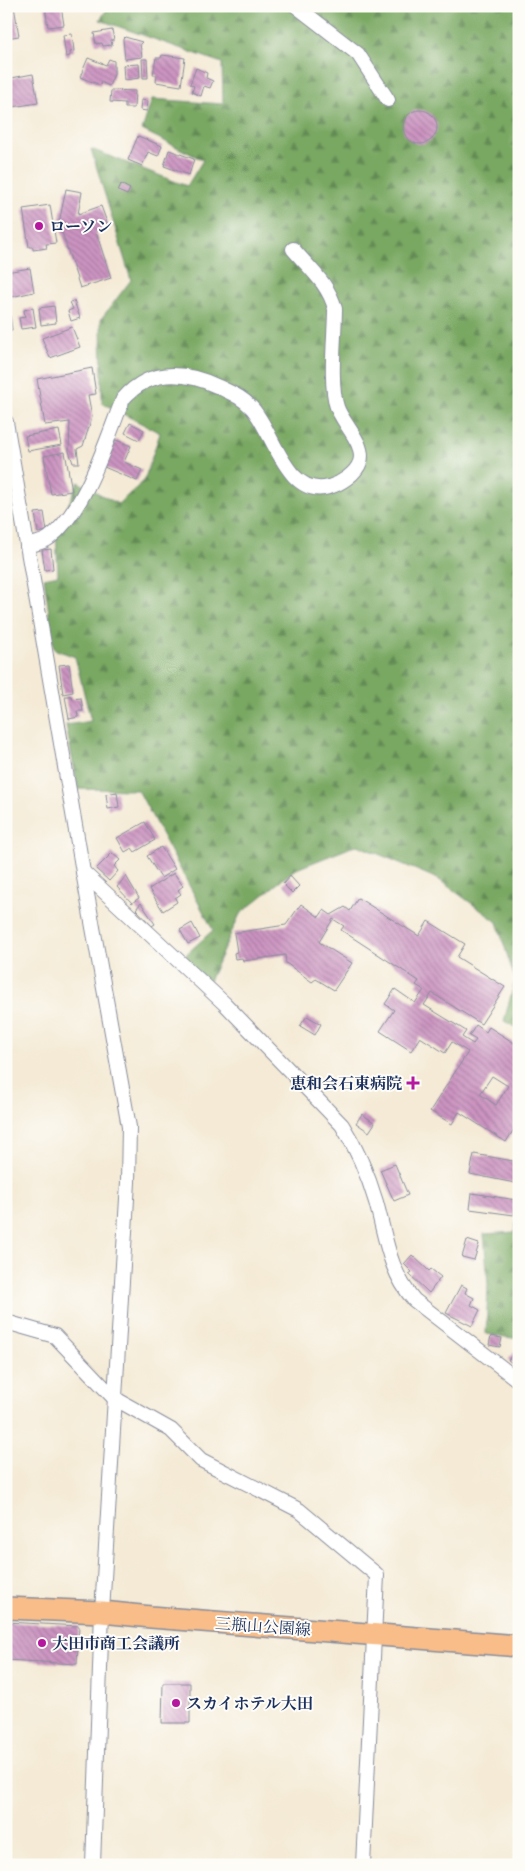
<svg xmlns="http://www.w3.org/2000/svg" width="525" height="1871" viewBox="0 0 525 1871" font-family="'Libre Caslon Text','Noto Serif JP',serif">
<defs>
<pattern id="forest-firs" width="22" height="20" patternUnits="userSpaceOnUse" patternTransform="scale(1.25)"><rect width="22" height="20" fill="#79a862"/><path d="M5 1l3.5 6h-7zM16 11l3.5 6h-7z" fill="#628954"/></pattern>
<pattern id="building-back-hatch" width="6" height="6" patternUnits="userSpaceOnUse" patternTransform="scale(1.25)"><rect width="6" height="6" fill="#cc94c1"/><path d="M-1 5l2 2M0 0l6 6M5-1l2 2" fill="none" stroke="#a579a0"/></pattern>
</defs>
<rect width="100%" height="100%" fill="#fdfcf7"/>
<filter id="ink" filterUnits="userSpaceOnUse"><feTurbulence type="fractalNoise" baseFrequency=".02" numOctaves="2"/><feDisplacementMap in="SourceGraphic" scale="10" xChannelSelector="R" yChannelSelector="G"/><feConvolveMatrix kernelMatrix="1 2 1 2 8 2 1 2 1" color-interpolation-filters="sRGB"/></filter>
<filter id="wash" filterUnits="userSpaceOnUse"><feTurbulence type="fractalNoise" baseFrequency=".0096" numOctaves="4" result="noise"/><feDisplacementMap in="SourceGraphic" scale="20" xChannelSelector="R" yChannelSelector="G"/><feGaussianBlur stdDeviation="1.12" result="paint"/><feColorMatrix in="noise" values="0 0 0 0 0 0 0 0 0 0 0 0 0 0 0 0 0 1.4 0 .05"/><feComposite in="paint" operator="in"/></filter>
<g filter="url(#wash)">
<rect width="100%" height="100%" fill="#f4ead5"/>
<!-- forest -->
<g fill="url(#forest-firs)" stroke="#4a6c60">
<polygon points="109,6 519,6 519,1029 504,1021 515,980 497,922 438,879 357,845 294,870 240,914 209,981 181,959 213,930 138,790 78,789 66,725 91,721 75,657 54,649 44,578 58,575 56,533 78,482 118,504 144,481 160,433 102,403 101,319 131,280 91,149 187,186 203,160 142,130 152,99 223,104 222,63 100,20"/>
<polygon points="519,1200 519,1339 486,1334 488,1285 484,1234 515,1232"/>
</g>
<g id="blocks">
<!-- building -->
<g fill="url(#building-back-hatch)" fill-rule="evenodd">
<polygon points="6,6 14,6 19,36 6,38"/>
<polygon points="45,6 61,6 64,25 48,27"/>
<polygon points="112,30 114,40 111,40 112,45 103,46 102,43 96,44 94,33"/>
<polygon points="72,34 74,51 70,52 70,56 66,57 63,35"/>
<polygon points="125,37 142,42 140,44 142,57 125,59 123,39"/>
<polygon points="162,55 185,58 181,86 156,82 157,75 153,75 156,58 161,58"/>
<polygon points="88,58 106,65 109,59 114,61 114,74 109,86 101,82 100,85 80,77"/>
<polygon points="142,59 147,59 148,78 143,78"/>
<polygon points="139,64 140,78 124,80 123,65"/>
<polygon points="196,68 207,73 206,78 213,81 210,88 204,86 201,96 192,92 194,86 190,84"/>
<polygon points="33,74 38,103 6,108 6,79"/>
<polygon points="111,90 135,91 134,108 125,108 125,103 110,102"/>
<polygon points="141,100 148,101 147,111 140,110"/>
<circle cx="420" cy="127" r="17"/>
<polygon points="138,136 162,146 158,156 148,152 142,166 128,160"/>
<polygon points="169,150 194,159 189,175 164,166"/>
<polygon points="121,184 130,189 127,195 118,191"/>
<polygon points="66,189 82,192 78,214 101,206 109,228 96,232 111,278 80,288 59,223"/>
<polygon points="50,205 56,243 46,244 47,248 33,250 33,247 29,247 23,209"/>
<polygon points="30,268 34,292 6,298 6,272"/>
<polygon points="74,301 80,318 71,321 68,311 73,309 70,302"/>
<polygon points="9,305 12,330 6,331 6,306"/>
<polygon points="54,306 56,323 41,325 39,308"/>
<polygon points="33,308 36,327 21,329 19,318 25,317 24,310"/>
<polygon points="72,327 80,347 50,358 42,338"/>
<polygon points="92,368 96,394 88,395 92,417 83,446 77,449 79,463 73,463 69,451 70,422 45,425 37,379"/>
<polygon points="130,423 144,430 139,440 125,433"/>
<polygon points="59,430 62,445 28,451 25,436"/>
<polygon points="116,440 131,446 124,462 142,470 137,481 104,467"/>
<polygon points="65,452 72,491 51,494 44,456"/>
<polygon points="44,512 47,531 38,533 35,513"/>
<polygon points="51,549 53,569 45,570 42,550"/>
<polygon points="69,664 73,692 63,694 59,665"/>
<polygon points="65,696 71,696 72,699 81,698 83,711 77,711 78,717 69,719"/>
<polygon points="117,792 119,807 108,809 106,794"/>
<polygon points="145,822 155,840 135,852 132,848 125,852 117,838"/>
<polygon points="161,847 175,869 161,878 147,856"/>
<polygon points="112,853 120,860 114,866 118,871 109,881 96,869"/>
<polygon points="174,873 183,886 178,890 181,894 175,898 177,902 163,911 149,889"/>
<polygon points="126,876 139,898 132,903 117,887"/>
<polygon points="290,876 299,886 292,893 283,884"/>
<path d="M358,898L419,936L428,921L465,944L457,957L505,987L481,1024L432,993L424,1005L466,1031L462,1037L473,1044L476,1040L469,1036L476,1025L486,1032L489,1027L519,1046V1121L506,1142L459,1112L452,1124L430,1111L468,1052L452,1042L445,1053L420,1037L411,1051L380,1031L394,1010L385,1004L395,989L415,1003L424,990L416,985L419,981L341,930L344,926L333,919L319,942L352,963L334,990L316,979L312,982L286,963L285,955L243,961L242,958L235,959L234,953L237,952L234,933L286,925L301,904L319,917L324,910L331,915L345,907L350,911ZM492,1076L508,1086L496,1105L480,1094Z"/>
<polygon points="141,903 155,924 152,926 136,909"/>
<polygon points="192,923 200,938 188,944 180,930"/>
<polygon points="307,1016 321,1024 315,1035 300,1026"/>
<polygon points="362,1114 375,1123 369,1132 356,1123"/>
<polygon points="474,1154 519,1162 515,1183 470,1174"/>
<polygon points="395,1164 408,1195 394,1201 380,1170"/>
<polygon points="472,1193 516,1200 514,1215 470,1209"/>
<polygon points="467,1240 479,1244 474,1260 462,1257"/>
<polygon points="412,1255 429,1271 431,1269 441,1277 429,1293 409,1274 412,1272 404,1264"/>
<polygon points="461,1285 467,1288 465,1293 474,1298 471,1305 480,1310 472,1326 446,1313"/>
<polygon points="491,1336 502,1338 500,1347 489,1345"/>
<polygon points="519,1347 519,1368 508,1360"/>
<polygon points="6,1622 79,1626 77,1664 6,1660"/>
<polygon points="163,1683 190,1683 190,1723 162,1723"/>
</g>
</g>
</g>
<g filter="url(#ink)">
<use href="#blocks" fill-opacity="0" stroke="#888c9a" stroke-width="1"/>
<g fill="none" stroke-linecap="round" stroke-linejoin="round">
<defs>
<g id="street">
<polyline points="296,6 358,54 388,100"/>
<polyline points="6,422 83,872 129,1127 128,1182 102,1612 93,1865"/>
<path d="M27,546C34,544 44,542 49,538C86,510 106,441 123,399C150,368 185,371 219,387C231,393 242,397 251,407C273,429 286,499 329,487C340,484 356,474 360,462C366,444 342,423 337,407C329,384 335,334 335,309C329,284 309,268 293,249"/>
<path d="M83,872L225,1004L342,1125C357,1149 368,1175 376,1202C386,1238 389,1271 414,1300L519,1381"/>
<polyline points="6,1322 55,1336 114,1398 171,1430 201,1460 299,1510 377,1575 363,1865"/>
</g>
<polyline id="primary" points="6,1608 102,1612 151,1617 519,1646"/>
</defs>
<!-- street casing -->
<use href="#street" stroke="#888c9a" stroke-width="16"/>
<!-- primary casing -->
<use href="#primary" stroke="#888c9a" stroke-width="24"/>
<!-- street -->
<use href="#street" stroke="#fff" stroke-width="14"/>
<!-- primary -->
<use href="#primary" stroke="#f8bd89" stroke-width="21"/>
</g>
</g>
<!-- markers -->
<g fill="#b5179e" stroke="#fdfcf7" stroke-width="2">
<circle cx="39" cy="226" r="5"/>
<path d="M410.5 1075.5h5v5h5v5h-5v5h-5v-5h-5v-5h5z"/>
<circle cx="42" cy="1643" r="5"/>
<circle cx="176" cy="1703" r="5"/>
</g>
<g text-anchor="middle" stroke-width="4" stroke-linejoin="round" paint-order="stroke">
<!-- poi labels -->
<g font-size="16" font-weight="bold" fill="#1b2f5e" stroke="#fdfcf7" text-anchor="start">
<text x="49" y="232">ローソン</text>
<text x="402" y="1089" text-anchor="end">恵和会石東病院</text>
<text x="52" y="1649">大田市商工会議所</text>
<text x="186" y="1709">スカイホテル大田</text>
</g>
<!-- street labels -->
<g font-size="16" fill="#1b2f5e" stroke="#fdfcf7">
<text transform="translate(263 1626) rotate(4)" y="6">三瓶山公園線</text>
</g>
</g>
<!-- margin -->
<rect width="525" height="1871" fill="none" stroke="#fdfcf7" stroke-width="25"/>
</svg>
